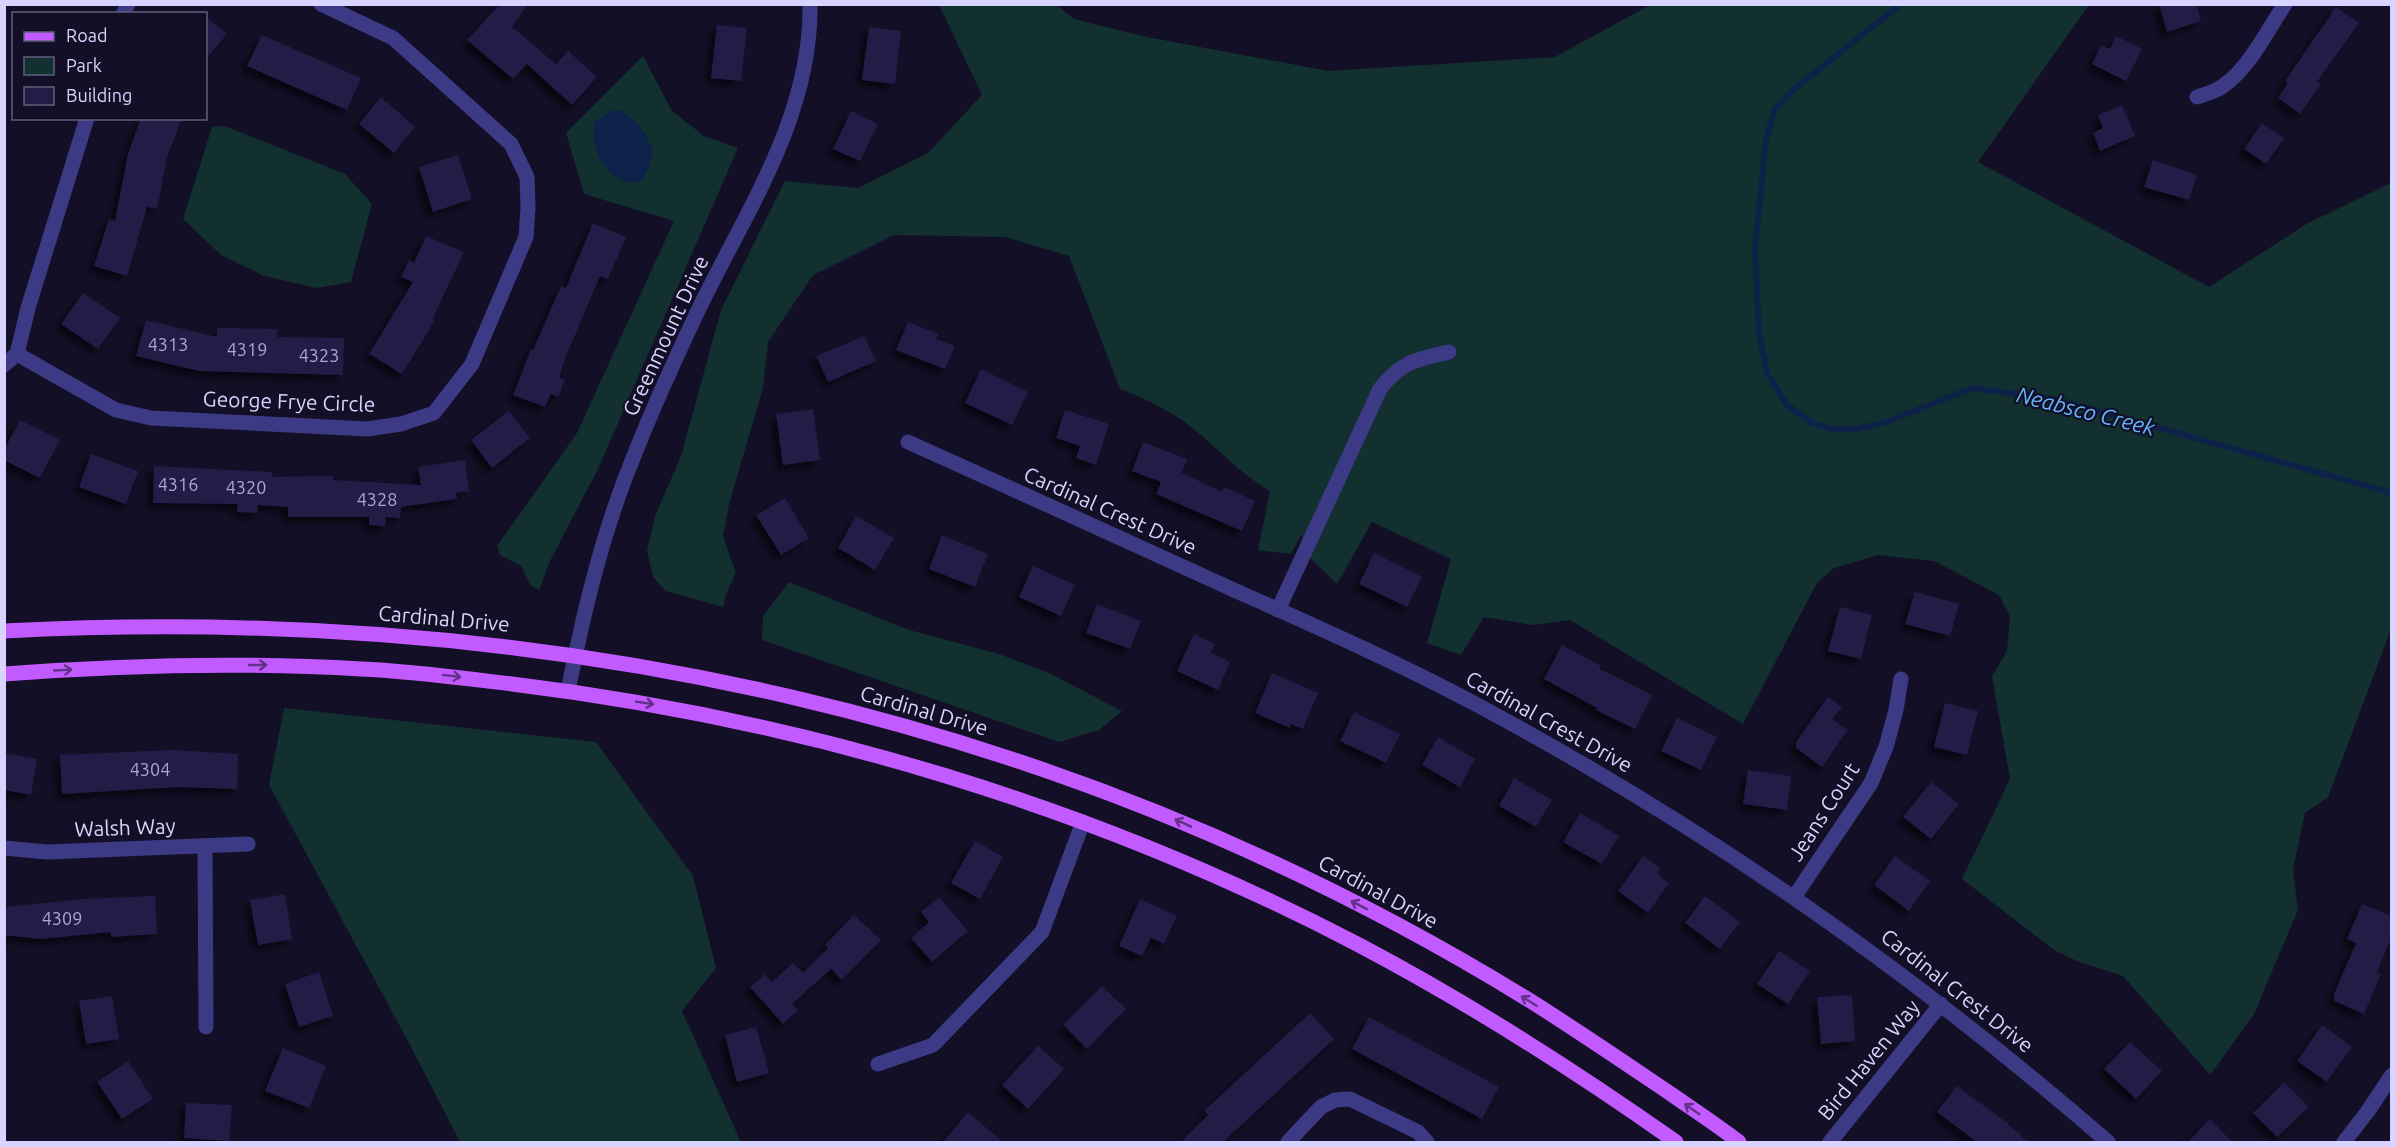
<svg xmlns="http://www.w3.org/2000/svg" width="2396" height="1147" viewBox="0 0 2396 1147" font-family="Ubuntu,sans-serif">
<defs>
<filter id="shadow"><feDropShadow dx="-5.5" dy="5.5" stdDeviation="3" flood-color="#0009"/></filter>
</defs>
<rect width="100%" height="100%" fill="#130f26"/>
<!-- green -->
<g fill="#12302f">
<path d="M939,5H1057L1074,19L1147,37L1328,71L1555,57L1650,5H2089L1978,162L2209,287L2308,223L2391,183V629L2328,797L2305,813L2293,870L2298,910L2254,1014L2210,1075L2123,976L2079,962L2054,950L1962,879L2010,779L1992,676L2007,651L2010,617L1999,595L1934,561L1878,555L1834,568L1817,583L1743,724L1570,620L1534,625L1484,617L1461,655L1427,643L1451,559L1372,522L1337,584L1311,559L1301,535L1291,554L1258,550L1270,491C1240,474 1218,448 1190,426C1169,410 1145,398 1120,389L1069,256L1005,237L894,235L813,275L768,342L763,388L729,504L723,536L736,573L727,592L723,607L666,591L653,577L647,551L655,516L681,456L721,310L785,181L858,188L928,153L982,95Z"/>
<polygon points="643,56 672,111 704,136 738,148 598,469 549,563 539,590 530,585 521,566 500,555 497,546 577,433 674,221 584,194 566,133"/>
<polygon points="225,126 345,174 372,204 351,282 317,288 264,276 221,255 183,219 212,127"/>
<polygon points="789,582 909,630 999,654 1049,673 1122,711 1099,730 1059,742 762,640 763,616"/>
<polygon points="284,708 596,742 693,876 716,968 682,1011 741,1142 460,1142 409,1043 269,785"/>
</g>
<!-- water -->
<path fill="#0c2248" d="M619,110C633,116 653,138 652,155C652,164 646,173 641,181C610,189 587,149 595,122L612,111Z"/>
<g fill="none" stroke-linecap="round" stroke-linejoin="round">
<!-- stream -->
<polyline stroke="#0c2248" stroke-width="6" points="1901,4 1793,90 1775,109 1766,139 1755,248 1759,332 1767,373 1787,405 1812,423 1831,429 1854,429 1884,423 1972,388 2059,400 2392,493"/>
</g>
<!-- building -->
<g fill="#241b47" filter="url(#shadow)">
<polygon points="500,4 528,4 512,27 556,64 568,51 597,77 572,105 527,64 513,79 467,40"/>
<polygon points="2159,4 2196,4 2201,21 2167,32"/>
<polygon points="2336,7 2359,23 2317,82 2321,84 2300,114 2278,98 2288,83 2285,81"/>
<polygon points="206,17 227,34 206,59"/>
<polygon points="717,25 747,28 741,81 711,78"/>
<polygon points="869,27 901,31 895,84 862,80"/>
<polygon points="262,35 361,78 347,110 247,66"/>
<polygon points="2116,36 2142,49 2126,81 2092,64 2101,45 2110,49"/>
<polygon points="381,97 415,127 394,153 359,124"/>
<polygon points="2122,105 2135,136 2100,151 2093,133 2103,128 2098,115"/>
<polygon points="851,111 878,124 860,161 833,149"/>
<polygon points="141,118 182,118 167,158 157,209 147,207 127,276 94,266 109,219 115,221 128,154"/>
<polygon points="2262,123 2284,138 2266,164 2244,149"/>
<polygon points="458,155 472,199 433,212 419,167"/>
<polygon points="2153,160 2197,175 2189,200 2144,187"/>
<polygon points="593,223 626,237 608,279 600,276 564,361 559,378 565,380 558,397 551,394 545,407 513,395 531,349 533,350 561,286 566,288"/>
<polygon points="426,236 464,252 433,318 435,320 402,374 369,354 413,282 401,277 409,260 414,263"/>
<polygon points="83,293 120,318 98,349 61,324"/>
<polygon points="146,320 217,337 217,328 277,329 277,337 344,338 343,375 199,371 136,356"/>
<polygon points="908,322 939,334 936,339 955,346 945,369 896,350"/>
<polygon points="864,336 876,361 828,382 816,356"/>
<polygon points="981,369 1028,392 1012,425 965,403"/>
<polygon points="813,409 820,460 783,465 776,414"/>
<polygon points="1065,410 1109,424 1096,465 1076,458 1080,446 1056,438"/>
<polygon points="509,411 530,438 492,468 471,440"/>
<polygon points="20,420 60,440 40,478 4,460 4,450"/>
<polygon points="1143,442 1187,459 1182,473 1222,492 1224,487 1255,501 1242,531 1156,494 1161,482 1132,471"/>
<polygon points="91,454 138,471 126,504 79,487"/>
<polygon points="465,460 469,491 456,493 457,499 401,507 400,518 386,517 385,526 369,525 369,517 288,517 288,507 258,505 257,513 237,512 238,504 153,503 154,466 272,472 272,477 333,476 333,480 421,485 418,467"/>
<polygon points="785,498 809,538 781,555 756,515"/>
<polygon points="856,516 894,538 875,570 838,548"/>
<polygon points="942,535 988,554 975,587 929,569"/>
<polygon points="1374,553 1422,577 1407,607 1359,584"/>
<polygon points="1033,566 1075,585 1061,616 1019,597"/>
<polygon points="1915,592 1959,604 1950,636 1905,624"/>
<polygon points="1097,604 1141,621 1130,649 1086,633"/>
<polygon points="1840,607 1872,615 1861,659 1828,651"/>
<polygon points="1194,634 1215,644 1211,653 1230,662 1218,690 1177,671"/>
<polygon points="1562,645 1601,666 1600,669 1652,695 1635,729 1596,710 1597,708 1544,679"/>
<polygon points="1272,673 1318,693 1303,729 1291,724 1290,728 1255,713"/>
<polygon points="1828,697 1842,707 1832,719 1848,730 1822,767 1796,748 1796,742"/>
<polygon points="1945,703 1978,711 1967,755 1934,747"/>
<polygon points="1354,712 1400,734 1386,763 1340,741"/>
<polygon points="1677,718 1717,737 1701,770 1661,751"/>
<polygon points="1438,737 1475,759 1460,787 1422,765"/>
<polygon points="173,750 238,754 237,789 178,787 62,794 60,755"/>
<polygon points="4,753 37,759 31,795 4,790"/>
<polygon points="1748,770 1791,776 1787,810 1743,804"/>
<polygon points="1514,778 1552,800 1536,827 1499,806"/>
<polygon points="1931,782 1959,804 1931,839 1903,817"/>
<polygon points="1580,813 1619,836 1602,864 1563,842"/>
<polygon points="975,841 1003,857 980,899 951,883"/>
<polygon points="1643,856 1661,869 1657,874 1669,883 1648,913 1618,891"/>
<polygon points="1895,856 1930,881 1909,911 1874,885"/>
<polygon points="285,894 292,939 258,945 250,900"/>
<polygon points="155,896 157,934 111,937 111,932 41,939 4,935 4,907 83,899"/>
<polygon points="1705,896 1740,922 1720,949 1685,923"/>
<polygon points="939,897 968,931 932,962 911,938 929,922 921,912"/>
<polygon points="1140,899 1177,916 1164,944 1151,938 1142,956 1119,946"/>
<polygon points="2362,904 2391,916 2391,938 2377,972 2381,974 2364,1014 2334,1001 2334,994 2356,943 2347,939"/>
<polygon points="854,915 881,940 842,980 831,969 792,1004 798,1010 783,1024 750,987 765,974 772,982 793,963 803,973 828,948 825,945"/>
<polygon points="1779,951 1810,971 1788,1004 1757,984"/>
<polygon points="319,972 333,1016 299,1027 285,984"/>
<polygon points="1102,986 1126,1009 1087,1049 1063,1025"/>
<polygon points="1852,995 1855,1041 1821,1044 1817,997"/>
<polygon points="112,996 119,1039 86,1044 79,1001"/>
<polygon points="1310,1013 1334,1039 1222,1143 1180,1143 1208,1115 1204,1111"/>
<polygon points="1369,1017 1499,1087 1482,1119 1352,1049"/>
<polygon points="2322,1025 2352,1047 2327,1082 2297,1061"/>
<polygon points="756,1027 769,1073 737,1082 725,1035"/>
<polygon points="2130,1042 2162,1071 2136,1099 2104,1069"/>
<polygon points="1038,1046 1064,1069 1028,1109 1002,1085"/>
<polygon points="283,1048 326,1066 309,1108 265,1091"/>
<polygon points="128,1061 153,1099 122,1119 97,1082"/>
<polygon points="2284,1082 2309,1107 2277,1137 2253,1113"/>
<polygon points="1957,1086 2006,1122 2029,1143 1978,1143 1937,1112"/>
<polygon points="186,1103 232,1105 229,1141 184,1138"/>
<polygon points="968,1112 1004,1143 942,1143"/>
<polygon points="2210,1119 2233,1143 2187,1143"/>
</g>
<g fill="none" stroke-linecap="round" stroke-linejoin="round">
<!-- minor -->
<g stroke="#3d3a85" stroke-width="15">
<polyline points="123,14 128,4"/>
<path d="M2197,97C2206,94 2215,92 2223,86C2250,67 2267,31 2285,4"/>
<polyline points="17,354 116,410 151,418 367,429 401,424 434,413 472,364 526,237 528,208 527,177 511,144 393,38 321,4"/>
<polyline points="4,365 17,354 28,308 87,118"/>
<path d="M908,442C1017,491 1125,540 1234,590C1317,627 1401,664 1481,707C1710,830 1912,972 2108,1142"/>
<path d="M1278,610L1380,389C1400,362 1417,359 1449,352"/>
<path d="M568,691C582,621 598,551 623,484C644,428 669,372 695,317C742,217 812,119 810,4"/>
<polyline points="205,846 206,1027"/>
<polyline points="4,848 47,852 248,844"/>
<polyline points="1794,897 1871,783 1886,747 1896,710 1901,679"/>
<polyline points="878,1064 933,1045 1042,932 1083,822"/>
<polyline points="1288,1142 1321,1107 1335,1100 1350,1099 1418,1132 1427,1142"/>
<polyline points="1830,1142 1941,1004"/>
<polyline points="2344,1142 2368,1111 2392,1075"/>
</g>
<!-- major -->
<g stroke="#c25bff" stroke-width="15">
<path d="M4,631C543,603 1062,714 1524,997C1574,1028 1622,1061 1671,1094C1694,1110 1717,1125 1739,1142"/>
<path d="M4,674C123,665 242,662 361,669C411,671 461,678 512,684C807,720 1095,807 1359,945C1469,1003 1574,1070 1676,1142"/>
</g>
</g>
<!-- one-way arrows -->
<defs><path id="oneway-shaft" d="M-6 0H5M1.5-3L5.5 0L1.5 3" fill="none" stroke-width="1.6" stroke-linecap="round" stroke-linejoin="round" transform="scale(1.5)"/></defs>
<g stroke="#623188">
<use href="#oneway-shaft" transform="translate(258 665)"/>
<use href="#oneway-shaft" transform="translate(63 670) rotate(-3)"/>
<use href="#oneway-shaft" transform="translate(452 676) rotate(7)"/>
<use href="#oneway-shaft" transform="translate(645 703) rotate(9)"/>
<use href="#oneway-shaft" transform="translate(1183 823) rotate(-156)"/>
<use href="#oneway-shaft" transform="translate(1359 905) rotate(-153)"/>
<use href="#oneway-shaft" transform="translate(1529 1001) rotate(-148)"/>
<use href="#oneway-shaft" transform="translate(1692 1109) rotate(-145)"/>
</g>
<g text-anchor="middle" stroke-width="4.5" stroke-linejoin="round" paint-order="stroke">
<!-- number labels -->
<g font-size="18" fill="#aca6d1">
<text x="168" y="351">4313</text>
<text x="247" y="356">4319</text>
<text x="319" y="362">4323</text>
<text x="178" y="491">4316</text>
<text x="246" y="494">4320</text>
<text x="377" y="506">4328</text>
<text x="150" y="776">4304</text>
<text x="62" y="925">4309</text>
</g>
<!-- street labels -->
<g font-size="21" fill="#d9d4ff" stroke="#130f26">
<text transform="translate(666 336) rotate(-65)" y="7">Greenmount Drive</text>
<text transform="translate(289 402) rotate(2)" y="7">George Frye Circle</text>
<text transform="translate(1110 511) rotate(24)" y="7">Cardinal Crest Drive</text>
<text transform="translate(444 619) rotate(5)" y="7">Cardinal Drive</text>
<text transform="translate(924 711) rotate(16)" y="7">Cardinal Drive</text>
<text transform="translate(1549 722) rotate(29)" y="7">Cardinal Crest Drive</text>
<text transform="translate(1824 812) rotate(-57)" y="7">Jeans Court</text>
<text transform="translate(125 828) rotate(-2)" y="7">Walsh Way</text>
<text transform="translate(1378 892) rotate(28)" y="7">Cardinal Drive</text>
<text transform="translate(1957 991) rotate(38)" y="7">Cardinal Crest Drive</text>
<text transform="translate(1869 1060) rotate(-51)" y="7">Bird Haven Way</text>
</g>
<!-- water labels -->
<g font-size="22" font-style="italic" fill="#62b6ff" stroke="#130f26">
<text transform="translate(2086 411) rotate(14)" y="8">Neabsco Creek</text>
</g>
</g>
<!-- border -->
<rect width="2396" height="1147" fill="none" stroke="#d9d4ff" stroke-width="12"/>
<!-- legend -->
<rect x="12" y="12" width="195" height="108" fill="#130f26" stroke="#625e7d" stroke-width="1.5"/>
<rect x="24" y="32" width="30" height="9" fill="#c25bff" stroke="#625e7d" stroke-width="1.5"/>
<text x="66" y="42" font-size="18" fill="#d9d4ff">Road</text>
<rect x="24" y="57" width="30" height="18" fill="#12302f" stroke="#625e7d" stroke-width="1.5"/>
<text x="66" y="72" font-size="18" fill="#d9d4ff">Park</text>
<rect x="24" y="87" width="30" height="18" fill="#241b47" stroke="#625e7d" stroke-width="1.5"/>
<text x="66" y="102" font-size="18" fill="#d9d4ff">Building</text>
</svg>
